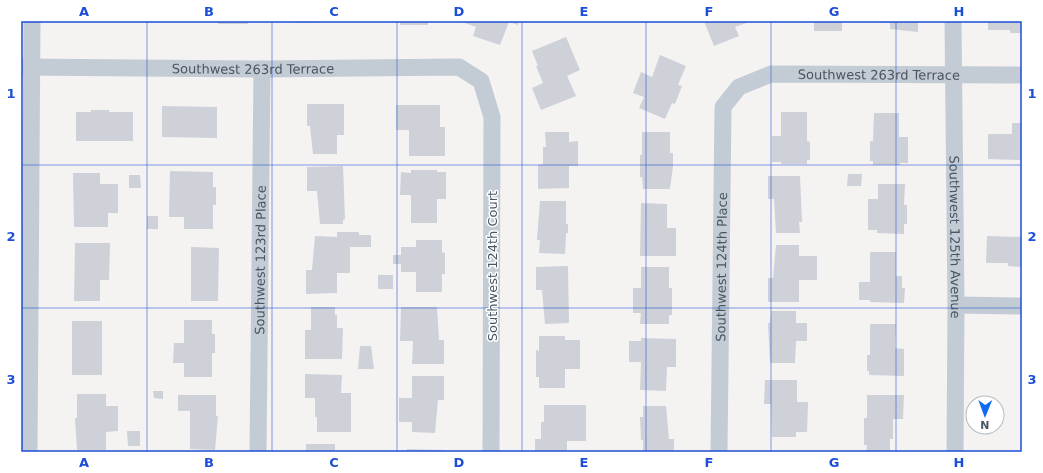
<svg xmlns="http://www.w3.org/2000/svg" width="1043" height="473" viewBox="0 0 1043 473" font-family="'DejaVu Sans',sans-serif">
<rect width="100%" height="100%" fill="#f5f2f2"/>
<!-- building -->
<g fill="#ced1d8">
<rect x="218" y="21" width="30" height="3"/>
<rect x="295" y="21" width="24" height="2"/>
<rect x="400" y="21" width="28" height="4"/>
<polygon points="459,21 519,21 518,25 509,22 500,45 473,36 476,27"/>
<polygon points="704,21 752,21 735,27 739,36 714,46"/>
<rect x="814" y="21" width="28" height="10"/>
<polygon points="866,21 918,21 918,32 890,29 890,23"/>
<polygon points="988,21 1022,21 1022,33 1010,33 1010,30 988,30"/>
<polygon points="566,37 580,70 567,76 576,96 541,110 532,88 543,83 536,66 538,66 532,51"/>
<polygon points="660,55 686,66 678,85 682,86 675,104 672,103 665,119 639,108 644,97 633,93 641,72 652,77"/>
<polygon points="307,104 344,104 344,135 337,135 337,154 313,154 310,126 307,126"/>
<polygon points="396,105 440,105 440,127 445,127 445,156 409,156 409,130 396,130"/>
<polygon points="162,106 217,107 217,138 162,137"/>
<polygon points="91,110 109,110 109,112 133,112 133,141 76,141 76,112 91,112"/>
<polygon points="781,112 807,112 807,141 810,142 810,160 807,160 807,164 781,164 781,162 772,162 772,136 781,136"/>
<polygon points="874,113 899,113 899,137 908,137 908,163 900,163 900,165 873,165 873,161 870,161 870,141 873,141"/>
<polygon points="1012,123 1022,123 1022,160 988,159 988,134 1012,134"/>
<polygon points="545,132 569,132 569,142 578,141 578,166 569,166 569,188 538,189 538,165 543,164 543,147 546,147"/>
<polygon points="642,132 670,132 670,153 673,153 673,166 670,189 643,189 642,177 640,177 640,155 642,155"/>
<polygon points="343,166 345,219 343,220 343,224 320,224 317,191 307,191 307,167"/>
<polygon points="411,170 437,170 437,172 446,172 446,199 437,199 437,223 411,223 411,195 400,195 401,172 411,173"/>
<polygon points="170,171 213,172 213,187 216,187 216,205 213,205 213,229 184,229 184,217 169,217"/>
<polygon points="73,173 100,173 100,184 118,184 118,213 108,213 108,227 74,227"/>
<polygon points="848,174 862,174 861,186 847,186"/>
<polygon points="129,175 140,175 141,188 129,188"/>
<polygon points="768,176 800,176 802,222 799,222 800,233 776,233 774,199 768,199"/>
<polygon points="878,184 905,184 904,205 907,205 907,224 904,224 904,234 877,233 877,230 868,230 868,199 878,199"/>
<polygon points="540,201 566,201 566,224 568,224 568,233 566,233 565,254 539,253 540,240 537,240"/>
<polygon points="641,203 667,204 667,228 676,228 676,256 640,256"/>
<rect x="147" y="216" width="11" height="13"/>
<polygon points="337,232 359,232 359,235 371,235 371,247 350,247 350,273 337,273 337,293 306,294 306,270 312,270 315,236 337,237"/>
<polygon points="987,236 1022,237 1022,267 1008,266 1008,263 986,263"/>
<polygon points="416,240 442,240 442,252 445,253 445,274 442,274 442,292 416,292 416,272 401,272 401,264 393,264 393,255 401,255 401,247 416,247"/>
<polygon points="75,243 110,243 109,280 100,280 100,301 74,301"/>
<polygon points="776,245 799,245 799,256 817,256 817,280 799,280 799,302 768,302 768,278 773,278"/>
<polygon points="191,247 219,248 218,301 191,301"/>
<polygon points="870,252 896,252 896,276 902,276 902,288 905,288 904,303 870,302 870,300 859,300 859,282 870,282"/>
<polygon points="568,266 569,323 545,324 542,290 536,290 536,267"/>
<polygon points="641,267 669,267 669,288 672,288 672,315 669,315 669,324 640,324 641,313 633,313 633,288 641,288"/>
<rect x="378" y="275" width="15" height="14"/>
<polygon points="311,307 335,307 335,315 337,315 337,328 343,328 342,359 305,359 305,330 311,330"/>
<polygon points="401,307 437,307 439,340 444,340 444,364 412,364 413,341 400,341"/>
<polygon points="771,311 796,311 796,323 807,323 807,341 796,341 795,363 770,363 768,323 770,323"/>
<polygon points="184,320 212,320 212,334 215,334 215,353 212,353 212,377 184,377 184,363 173,363 174,343 184,343"/>
<rect x="72" y="321" width="30" height="54"/>
<polygon points="870,324 896,324 895,348 904,349 904,376 869,375 869,371 867,371 867,355 870,355"/>
<polygon points="539,336 565,336 565,340 580,340 580,369 565,369 565,388 539,388 539,377 536,377 536,350 539,351"/>
<polygon points="641,338 676,339 676,367 667,367 666,391 640,390 641,362 629,362 629,341 641,341"/>
<polygon points="360,346 371,346 374,369 358,369"/>
<polygon points="305,374 342,375 341,393 351,393 351,432 317,432 317,417 315,417 315,398 305,398"/>
<polygon points="412,376 444,376 444,400 438,400 435,433 412,432 412,422 399,422 399,398 412,398"/>
<polygon points="765,380 797,380 797,402 808,402 807,432 796,432 796,437 772,437 771,404 764,404"/>
<polygon points="153,391 163,391 163,399 154,398"/>
<polygon points="77,394 106,394 106,406 118,406 118,431 106,432 106,450 77,450 75,418 77,418"/>
<polygon points="178,395 216,395 216,416 218,416 215,450 190,449 190,411 178,411"/>
<polygon points="867,395 904,395 903,419 893,419 893,439 890,439 890,452 866,452 867,445 864,445 864,418 867,418"/>
<polygon points="544,405 586,405 586,441 567,441 567,452 535,452 535,439 541,439 541,422 544,422"/>
<polygon points="643,406 666,406 669,439 674,439 674,452 643,452 643,440 641,440 640,417 643,417"/>
<polygon points="127,431 140,431 140,446 128,446"/>
<rect x="306" y="444" width="29" height="8"/>
<polygon points="407,449 443,450 443,452 407,452"/>
</g>
<g fill="none" stroke-linecap="round" stroke-linejoin="round">
<!-- minor -->
<g stroke="#c3ccd4" stroke-width="17">
<path id="s1" d="M953,21L956,305L955,452"/>
<path id="s2" d="M21,67L262,69L459,67L481,81L492,117L491,452"/>
<polyline points="956,305 1022,306"/>
<polyline points="29,452 32,21"/>
<path id="s3" d="M258,452L262,69"/>
<path id="s4" d="M719,452L723,107L739,87L771,74L1022,75"/>
</g>
</g>
<!-- grid -->
<path fill="none" stroke="#1d4ed8" stroke-width="1" stroke-opacity="0.55" d="M147,21V452M272,21V452M397,21V452M522,21V452M646,21V452M771,21V452M896,21V452M21,165H1022M21,308H1022"/>
<g text-anchor="middle" stroke-width="3" stroke-linejoin="round" paint-order="stroke">
<!-- street labels -->
<g font-size="13" fill="#485562" stroke="#fff">
<text dy="5" stroke="none"><textPath href="#s2" startOffset="232">Southwest 263rd Terrace</textPath></text>
<text dy="5" stroke="none"><textPath href="#s4" startOffset="513">Southwest 263rd Terrace</textPath></text>
<text dy="5" stroke="none"><textPath href="#s1" startOffset="216">Southwest 125th Avenue</textPath></text>
<text dy="5" stroke="none"><textPath href="#s3" startOffset="192">Southwest 123rd Place</textPath></text>
<text transform="translate(492 266) rotate(-90)" y="5">Southwest 124th Court</text>
<text dy="5" stroke="none"><textPath href="#s4" startOffset="185">Southwest 124th Place</textPath></text>
</g>
</g>
<!-- border -->
<rect width="1043" height="473" fill="none" stroke="#ffffff" stroke-width="44"/>
<!-- north arrow -->
<g transform="translate(985 415) rotate(181)"><circle r="19" fill="#ffffff" stroke="#b6bbc0"/>
<path d="M0-3L7 15L0 10L-7 15Z" fill="#0f6bf2"/>
<text y="-6" font-size="11" font-weight="bold" text-anchor="middle" fill="#485562">N</text>
</g>
<rect x="22" y="22" width="999" height="429" fill="none" stroke="#1d4ed8" stroke-width="1.5"/>
<g font-size="13" text-anchor="middle" font-weight="bold" fill="#1d4ed8">
<text x="84" y="16">A</text>
<text x="209" y="16">B</text>
<text x="334" y="16">C</text>
<text x="459" y="16">D</text>
<text x="584" y="16">E</text>
<text x="709" y="16">F</text>
<text x="834" y="16">G</text>
<text x="959" y="16">H</text>
<text x="11" y="98">1</text>
<text x="1032" y="98">1</text>
<text x="11" y="241">2</text>
<text x="1032" y="241">2</text>
<text x="11" y="384">3</text>
<text x="1032" y="384">3</text>
<text x="84" y="467">A</text>
<text x="209" y="467">B</text>
<text x="334" y="467">C</text>
<text x="459" y="467">D</text>
<text x="584" y="467">E</text>
<text x="709" y="467">F</text>
<text x="834" y="467">G</text>
<text x="959" y="467">H</text>
</g>
</svg>
